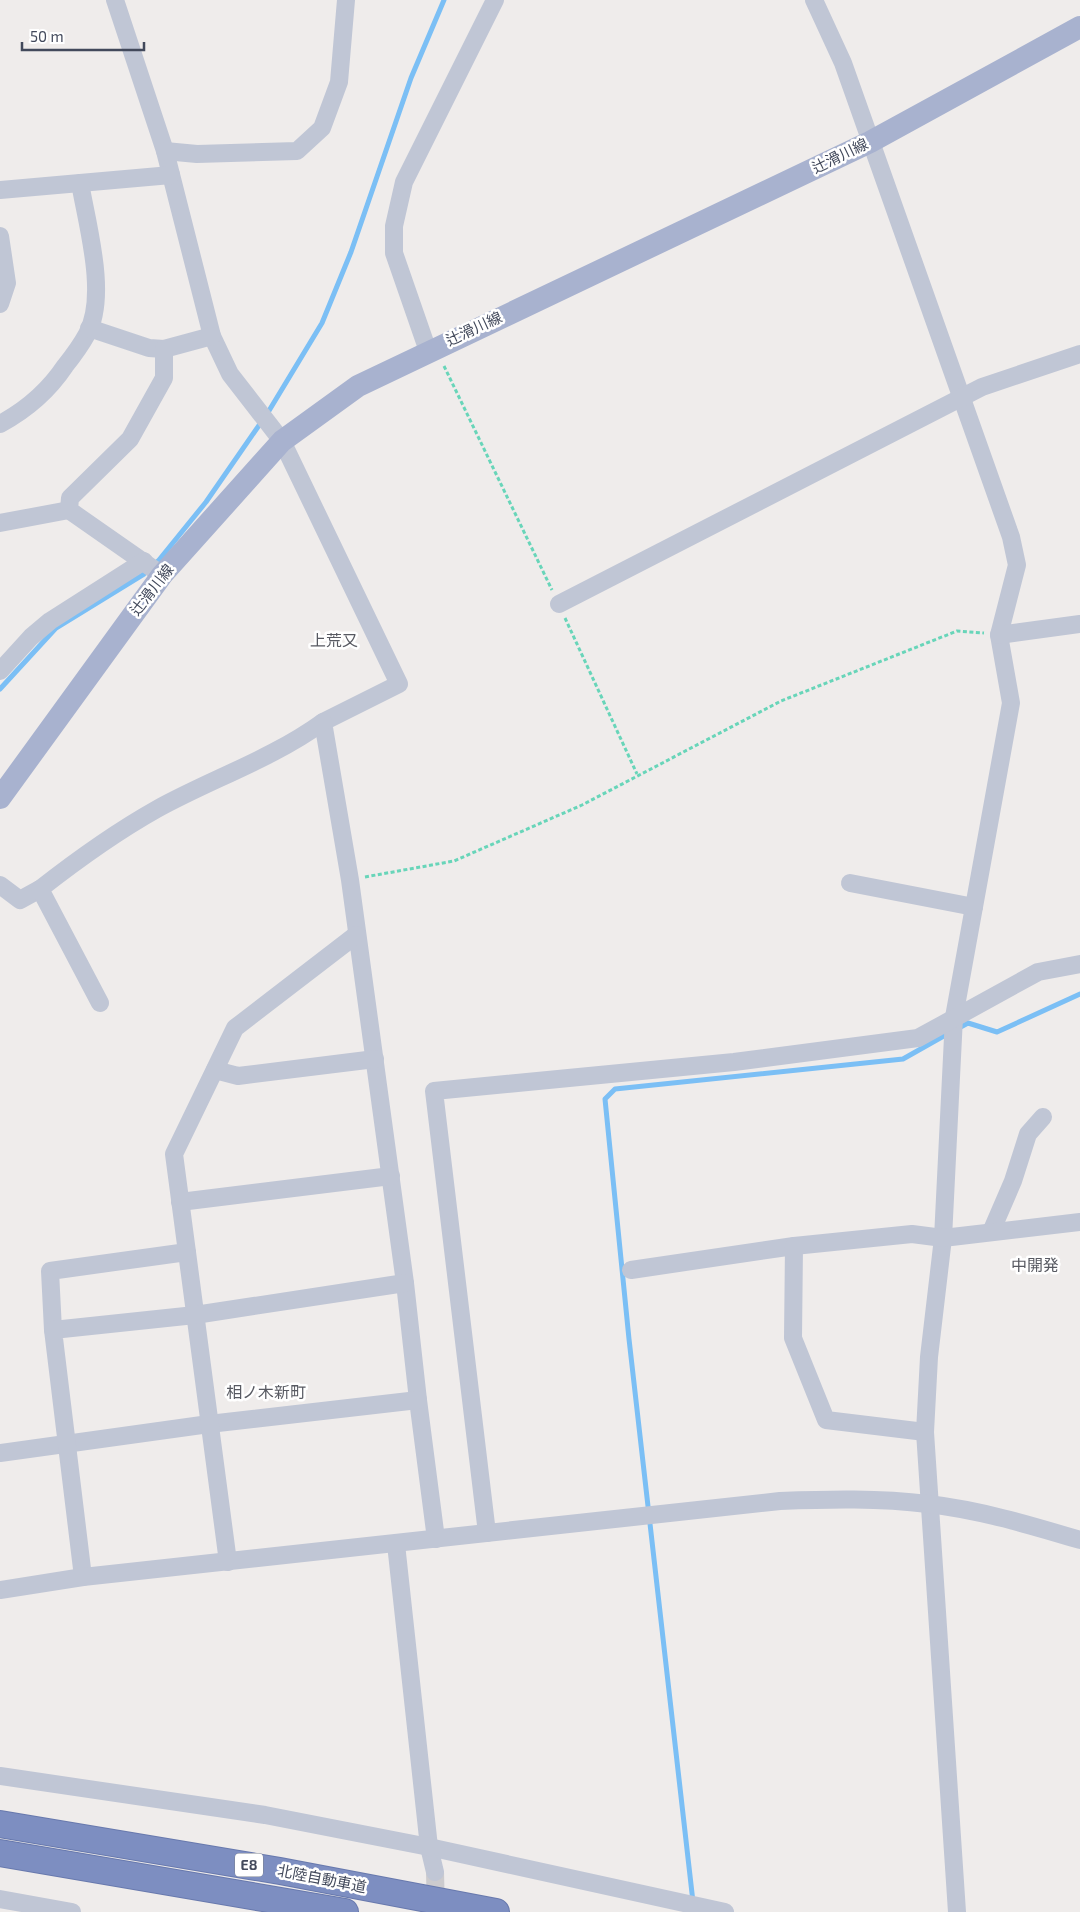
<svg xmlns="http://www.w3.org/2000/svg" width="1080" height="1912" viewBox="0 0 1080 1912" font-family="'Exo 2','Noto Sans JP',sans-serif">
<rect width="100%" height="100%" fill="#efeceb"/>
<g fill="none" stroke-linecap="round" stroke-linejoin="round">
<!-- stream -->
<g stroke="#7bbff5" stroke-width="5">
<polyline points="267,414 322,323 351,252 411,78 444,0"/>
<polyline points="0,689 56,628 144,574 159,560 206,502 262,421"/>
<polyline points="957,1029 968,1023 997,1032 1080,994"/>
<polyline points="693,1902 629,1339 605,1099 615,1089 903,1059 949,1033"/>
</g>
<!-- minor-tunnel -->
<polyline stroke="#cccbce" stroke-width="18" stroke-dasharray="18 9" stroke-linecap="butt" points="435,1872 436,1911"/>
<defs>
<g id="highway">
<polyline points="0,1824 280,1871 496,1912"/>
<polyline points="0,1853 345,1912"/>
</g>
</defs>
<!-- highway casing -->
<use href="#highway" stroke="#6879ad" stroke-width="28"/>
<!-- path -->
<g stroke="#68d5b9" stroke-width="3" stroke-dasharray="4 2.5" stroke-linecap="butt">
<polyline points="444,366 552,590"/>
<polyline points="565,618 637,774"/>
<polyline points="365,877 454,861 582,805 781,701 957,631 984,633"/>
</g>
<!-- minor -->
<g stroke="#c0c6d5" stroke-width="18">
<polyline points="115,0 165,151 212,336 230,374 282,441 399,684 323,722 350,880 405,1283 418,1400 436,1539"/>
<polyline points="814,0 843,63 1011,537 1017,565 999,635 1011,703 954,1017 943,1238 929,1357 925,1432 957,1912"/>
<polyline points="165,151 197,154 297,151 322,128 339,82 346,0"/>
<polyline points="80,183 171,175"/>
<path d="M0,190L80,183C87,224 108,296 87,334C81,345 73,356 65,366C49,390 26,410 0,424"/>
<polyline points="0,236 7,283 0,304"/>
<polyline points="89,328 149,348 164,349"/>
<polyline points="428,351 394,253 394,226 404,182 495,0"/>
<polyline points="0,523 69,510"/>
<polyline points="162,575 69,510 70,498 130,439 164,378 164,349 212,336"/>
<polyline points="559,604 982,387 1080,354"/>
<polyline points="999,635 1080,624"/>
<polyline points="0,671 31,637 50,621 144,561"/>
<polyline points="850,883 974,907"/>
<polyline points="0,885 20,900 40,889"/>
<path d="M100,1003L40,889C77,860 116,832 157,809C211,779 272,759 323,722"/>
<polyline points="215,1070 238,1076 375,1059"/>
<polyline points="180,1202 391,1176"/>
<polyline points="991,1232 1013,1181 1028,1134 1043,1117"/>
<polyline points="631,1270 794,1246"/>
<polyline points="53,1330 50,1271 187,1252"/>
<polyline points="925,1432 826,1420 793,1338 794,1246 912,1234 943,1238 1080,1222"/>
<polyline points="0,1453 209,1424 418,1400"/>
<polyline points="487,1533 434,1091 734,1062 918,1038 1038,972 1080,964"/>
<polyline points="396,1544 429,1847 435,1872"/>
<polyline points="228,1562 174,1154 235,1028 356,935"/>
<polyline points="83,1577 53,1330 195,1315 405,1283"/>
<path d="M0,1590L83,1577L780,1501C830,1499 879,1498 928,1504C980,1510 1030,1525 1080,1540"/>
<polyline points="0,1776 265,1815 429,1847 725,1912"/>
<polyline points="0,1899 72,1912"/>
</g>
<!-- major -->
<polyline stroke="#a8b2cf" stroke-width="22" points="0,798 162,575 282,441 358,386 870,142 1080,27"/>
<!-- highway -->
<use href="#highway" stroke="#7d8ec1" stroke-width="26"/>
</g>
<g text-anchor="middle" stroke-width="5" stroke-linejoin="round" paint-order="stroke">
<!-- shield labels -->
<rect fill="#fff" stroke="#7b808c" stroke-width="1" x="235" y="1853.5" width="28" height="23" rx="4"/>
<g font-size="14" font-weight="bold" fill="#42495b">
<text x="249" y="1870">E8</text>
</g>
<!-- street labels -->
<g font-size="15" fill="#42495b" stroke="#fff">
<text transform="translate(840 156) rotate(-26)" y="5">辻滑川線</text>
<text transform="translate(474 329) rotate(-25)" y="5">辻滑川線</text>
<text transform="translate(152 590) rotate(-52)" y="5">辻滑川線</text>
<text transform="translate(322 1879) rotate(11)" y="5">北陸自動車道</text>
</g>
<!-- neighbourhood labels -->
<g font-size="16" fill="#585a62" stroke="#fff">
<text x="334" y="646">上荒又</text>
<text x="1035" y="1271">中開発</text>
<text x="266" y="1398">相ノ木新町</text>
</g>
</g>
<!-- scale -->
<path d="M22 42v8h122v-8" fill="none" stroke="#42495b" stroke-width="2.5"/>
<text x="30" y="42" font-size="15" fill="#42495b" stroke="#ffffff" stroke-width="4" paint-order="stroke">50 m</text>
</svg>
